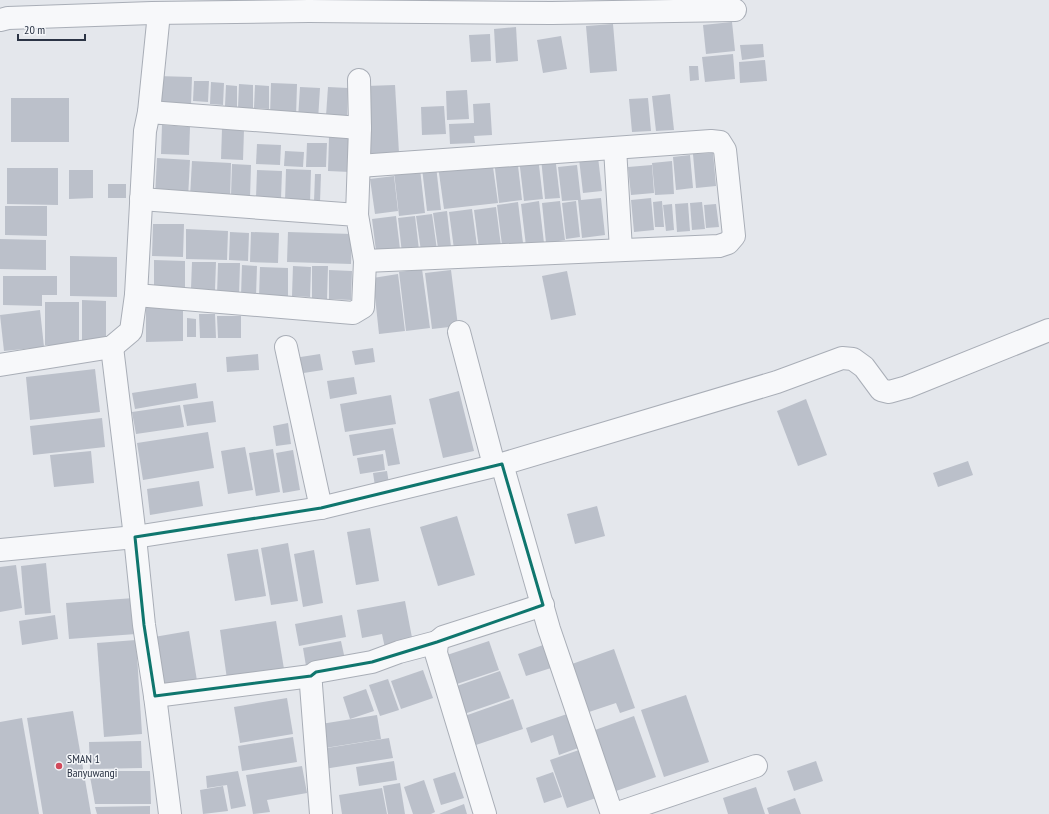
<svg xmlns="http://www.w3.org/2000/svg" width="1049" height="814" viewBox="0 0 1049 814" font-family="'PT Sans Narrow',sans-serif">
<rect width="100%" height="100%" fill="#e4e7ec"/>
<!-- building -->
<g fill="#bbc0ca">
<polygon points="732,22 735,51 706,54 703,25"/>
<polygon points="613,24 617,71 590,73 586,26"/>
<polygon points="516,27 518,61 496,63 494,29"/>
<polygon points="490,34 491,61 471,62 469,35"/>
<polygon points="561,36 567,69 543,73 537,40"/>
<polygon points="763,44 764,57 742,60 740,45"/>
<polygon points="733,54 735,79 705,82 702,57"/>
<polygon points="765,60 767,81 740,83 739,62"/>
<polygon points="689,66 698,66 699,80 690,81"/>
<polygon points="157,76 192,77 191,105 156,103"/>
<polygon points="194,81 209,81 208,102 193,101"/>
<polygon points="211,82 224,83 223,105 210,104"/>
<polygon points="271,83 297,84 296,116 270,115"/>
<polygon points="239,84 253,85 253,108 238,108"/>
<polygon points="226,85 237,86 237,107 225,106"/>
<polygon points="255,85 269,86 269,109 254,108"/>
<polygon points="395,85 399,153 370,154 366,86"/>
<polygon points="300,87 320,88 318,120 298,119"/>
<polygon points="328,87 348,88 347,117 326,116"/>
<polygon points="467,90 469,119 447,120 446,91"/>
<polygon points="670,94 674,130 656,131 652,96"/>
<rect x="11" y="98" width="58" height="44"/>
<polygon points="648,98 651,131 632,132 629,99"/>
<polygon points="490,103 492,135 474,136 475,143 450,144 449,124 474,123 473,104"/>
<polygon points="444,106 446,134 422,135 421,107"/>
<polygon points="162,125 190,127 189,155 161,154"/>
<polygon points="222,129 244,130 243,160 221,159"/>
<polygon points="329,137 351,138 350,172 328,171"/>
<polygon points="307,143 327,143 326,167 306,167"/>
<polygon points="257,144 281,145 280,165 256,164"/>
<polygon points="285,151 304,152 303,167 284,166"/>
<polygon points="713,153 716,186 696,188 693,154"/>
<polygon points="690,155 693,188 676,190 673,157"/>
<polygon points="555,156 560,198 545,199 541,158"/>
<polygon points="517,157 522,200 499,203 494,160"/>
<polygon points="538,157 543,199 524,201 519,159"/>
<polygon points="598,157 602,191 583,193 579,159"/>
<polygon points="157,158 190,160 188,198 155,196"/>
<polygon points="492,160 498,203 444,209 438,166"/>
<polygon points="192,161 231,163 230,199 190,197"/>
<polygon points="672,161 674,194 655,195 652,163"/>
<polygon points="232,164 251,165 250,198 231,197"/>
<polygon points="577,165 581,200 601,198 605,235 582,238 578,200 562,201 558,167"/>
<polygon points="652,165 654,193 631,195 628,167"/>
<polygon points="436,166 441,210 427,211 422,168"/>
<polygon points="7,168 58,168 58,205 7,204"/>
<polygon points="286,169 311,170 310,203 285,201"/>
<polygon points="420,169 425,213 399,216 394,172"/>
<polygon points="69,170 93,170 93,198 69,199"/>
<polygon points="257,170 282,171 281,199 256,198"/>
<polygon points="315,174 321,174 320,202 314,202"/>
<polygon points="394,176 398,211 375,214 370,179"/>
<rect x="108" y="184" width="18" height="14"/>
<polygon points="651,198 654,230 634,232 631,200"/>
<polygon points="539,201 544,243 526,246 521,204"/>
<polygon points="560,201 565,240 546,243 542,203"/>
<polygon points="576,201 580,237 566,239 562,203"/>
<polygon points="662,201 664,227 655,227 653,202"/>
<polygon points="518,202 523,243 502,245 497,205"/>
<polygon points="702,202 705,229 692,230 690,203"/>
<polygon points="688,203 690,231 677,232 675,204"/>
<polygon points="672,204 674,230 666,231 663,205"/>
<polygon points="716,204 719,227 706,228 704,205"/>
<polygon points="5,206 47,206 47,236 5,235"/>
<polygon points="496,207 501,246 479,249 474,210"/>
<polygon points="472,209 477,246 454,249 449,212"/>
<polygon points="447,211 451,247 438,248 433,213"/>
<polygon points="432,214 437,250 421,251 416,216"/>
<polygon points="396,216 400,249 376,251 372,219"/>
<polygon points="415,216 419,250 402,253 398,218"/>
<polygon points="153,224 184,224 183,257 152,256"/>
<polygon points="186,229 228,231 227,260 186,259"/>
<polygon points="230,232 249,233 248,261 229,260"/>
<polygon points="251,232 279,233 278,263 250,262"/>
<polygon points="288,232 352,234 351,264 287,262"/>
<polygon points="0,239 46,240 46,270 0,269"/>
<polygon points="70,256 117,257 117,297 70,296"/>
<polygon points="154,260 185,261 185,287 154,287"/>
<polygon points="192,262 216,262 215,290 191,289"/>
<polygon points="218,263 240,263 239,296 217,295"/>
<polygon points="242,265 257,266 256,296 241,296"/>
<polygon points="293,266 311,267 310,297 292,296"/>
<polygon points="312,266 328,266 327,299 312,298"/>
<polygon points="260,267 288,268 288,299 259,298"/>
<polygon points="422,269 430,328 406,331 399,272"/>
<polygon points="329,270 352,271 351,300 329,299"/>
<polygon points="451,270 458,326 432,329 425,273"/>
<polygon points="567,271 576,315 551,320 542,276"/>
<polygon points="398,274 405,331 379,334 373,278"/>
<polygon points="3,276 57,276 57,295 42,295 42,306 3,305"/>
<polygon points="82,300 106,301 106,346 82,346"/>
<rect x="45" y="302" width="34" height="43"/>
<polygon points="183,307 183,341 146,342 146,308"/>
<polygon points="40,310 44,347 4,351 0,315"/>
<polygon points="199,314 215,314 216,338 200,338"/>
<polygon points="217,316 241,316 241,338 218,338"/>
<polygon points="187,318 196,319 196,337 187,337"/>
<polygon points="373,348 375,362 355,365 352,351"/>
<polygon points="258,354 259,370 227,372 226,357"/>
<polygon points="320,354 323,370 297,374 294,358"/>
<polygon points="95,369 100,412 30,420 26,377"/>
<polygon points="354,377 357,394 330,399 327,381"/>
<polygon points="196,383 198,398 135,409 132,393"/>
<polygon points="459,391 474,451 443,458 429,399"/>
<polygon points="391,395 396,424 345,432 340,404"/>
<polygon points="806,399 827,455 798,466 777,411"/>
<polygon points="213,401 216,422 187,426 183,405"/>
<polygon points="180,405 184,427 136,434 132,412"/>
<polygon points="102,418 105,447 33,455 30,426"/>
<polygon points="288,423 291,444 276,446 273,426"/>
<polygon points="393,428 400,464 388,466 385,450 353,456 349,435"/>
<polygon points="208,432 214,468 143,480 137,443"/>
<polygon points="245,447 253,490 228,494 221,451"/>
<polygon points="273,449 280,492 256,496 249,453"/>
<polygon points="293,450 300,490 283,493 276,453"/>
<polygon points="91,451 94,483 54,487 50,455"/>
<polygon points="383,454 385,470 360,474 357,458"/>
<polygon points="968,461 973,475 938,487 933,473"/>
<polygon points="387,471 389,484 375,486 373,473"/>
<polygon points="199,481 203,506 150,515 147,489"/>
<polygon points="597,506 605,536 575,544 567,514"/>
<polygon points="457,516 475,575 438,586 420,527"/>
<polygon points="370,528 379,581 356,585 347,532"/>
<polygon points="288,543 298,601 271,605 261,548"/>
<polygon points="258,549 266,596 235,601 227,554"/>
<polygon points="314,550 323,603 303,607 294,554"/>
<polygon points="46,563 51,613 25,615 21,566"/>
<polygon points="16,565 22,608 0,612 0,567"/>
<polygon points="134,598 136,634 69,639 66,603"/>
<polygon points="405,601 414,648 386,653 382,634 362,638 357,610"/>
<polygon points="55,615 58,639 22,645 19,621"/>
<polygon points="342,615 346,637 299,646 295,624"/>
<polygon points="276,621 284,669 227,679 220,630"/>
<polygon points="189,631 198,687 163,693 154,637"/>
<polygon points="136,640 142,734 104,737 97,643"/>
<polygon points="341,641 346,664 307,672 303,648"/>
<polygon points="489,641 499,670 457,684 447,655"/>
<polygon points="543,645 551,668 526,676 518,654"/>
<polygon points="614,649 635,708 620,713 616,703 589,712 572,664"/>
<polygon points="423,670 433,698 401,709 391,681"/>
<polygon points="500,671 510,698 464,714 454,687"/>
<polygon points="388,679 399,710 380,716 369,685"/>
<polygon points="366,689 374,711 350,719 343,697"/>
<polygon points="686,695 709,762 664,777 641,710"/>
<polygon points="287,698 293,734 240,743 234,707"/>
<polygon points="513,699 523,729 470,747 459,718"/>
<polygon points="73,711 91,814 43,814 27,718"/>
<polygon points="570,713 581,747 559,755 553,735 531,743 526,728"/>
<polygon points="377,715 381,739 325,748 321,724"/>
<polygon points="634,716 656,777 616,791 595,730"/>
<polygon points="22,718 39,814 0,814 0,722"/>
<polygon points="293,737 297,762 242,771 238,746"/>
<polygon points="389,738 393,758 324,769 321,749"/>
<polygon points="141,741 142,768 90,769 89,742"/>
<polygon points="579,750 596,798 567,808 550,760"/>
<polygon points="394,761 397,780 359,786 356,767"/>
<polygon points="816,761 823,781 794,791 787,771"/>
<polygon points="302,766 307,793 267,800 270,812 253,814 246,775"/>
<polygon points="89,771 150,771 151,804 95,804"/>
<polygon points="238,771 246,806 231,809 227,785 207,788 206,776"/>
<polygon points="455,772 464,798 441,805 433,779"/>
<polygon points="553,772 562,797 544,803 536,778"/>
<polygon points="424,780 435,812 431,814 413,814 404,787"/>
<polygon points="400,783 405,814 388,814 383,786"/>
<polygon points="223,786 228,811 203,814 200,790"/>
<polygon points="756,787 765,814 728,814 723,798"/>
<polygon points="382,788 387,814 342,814 339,795"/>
<polygon points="795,798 801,814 769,814 767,808"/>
<polygon points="464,804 467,814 439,814"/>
<polygon points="150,806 150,814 97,814 95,807"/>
</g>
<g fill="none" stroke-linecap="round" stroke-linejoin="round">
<defs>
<g id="street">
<polyline points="0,20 8,18 152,13 309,11 552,13 735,10"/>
<polyline points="149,112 159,13"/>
<polyline points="615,148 621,250"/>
<polyline points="359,166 711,141 720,142 725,150 734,236 728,243 719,246 365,261"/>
<polyline points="357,215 360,128 359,80"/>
<polyline points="136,295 353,313 363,307 365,261 357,215 141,199"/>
<polyline points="459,332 494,465"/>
<polyline points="112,347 135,537 144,625 155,696 170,814"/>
<polyline points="286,347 321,508"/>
<polyline points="0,365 112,347 131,331 136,295 145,131 149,112 360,128"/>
<polyline points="502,464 549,629 612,814"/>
<polyline points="0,550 135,537 321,508 502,464 777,382 842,358 853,359 864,367 881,390 889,392 907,387 1049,330"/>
<polyline points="155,696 311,676"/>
<polyline points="321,814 311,685 311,676 316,672 372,662 399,652 437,642"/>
<polyline points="485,814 436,653 437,642 443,637 543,605"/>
<polyline points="615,814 756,766"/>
</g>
</defs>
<!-- street casing -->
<use href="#street" stroke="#a9aeb7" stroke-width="24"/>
<!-- street -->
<use href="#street" stroke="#f7f8fa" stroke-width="22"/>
</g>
<!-- marked area -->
<path fill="none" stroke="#0f766e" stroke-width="3" stroke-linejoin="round" d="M502,464L543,605L437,642L372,662L316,672L311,676L155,696L144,625L135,537L321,508Z"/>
<!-- markers -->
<circle fill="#d1495b" stroke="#f4f6f9" stroke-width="1.5" cx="59" cy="766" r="4"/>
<g text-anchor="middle" stroke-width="3" stroke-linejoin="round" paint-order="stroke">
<!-- poi labels -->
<g font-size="12" fill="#2b3445" stroke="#f4f6f9" text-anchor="start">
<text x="67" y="763">SMAN 1<tspan x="67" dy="14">Banyuwangi</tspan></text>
</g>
</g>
<!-- scale -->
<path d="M18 34v6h67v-6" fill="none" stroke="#2b3445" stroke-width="2"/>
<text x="24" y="34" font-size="12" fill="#2b3445" stroke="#f4f6f9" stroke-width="3" paint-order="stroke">20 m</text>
</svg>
